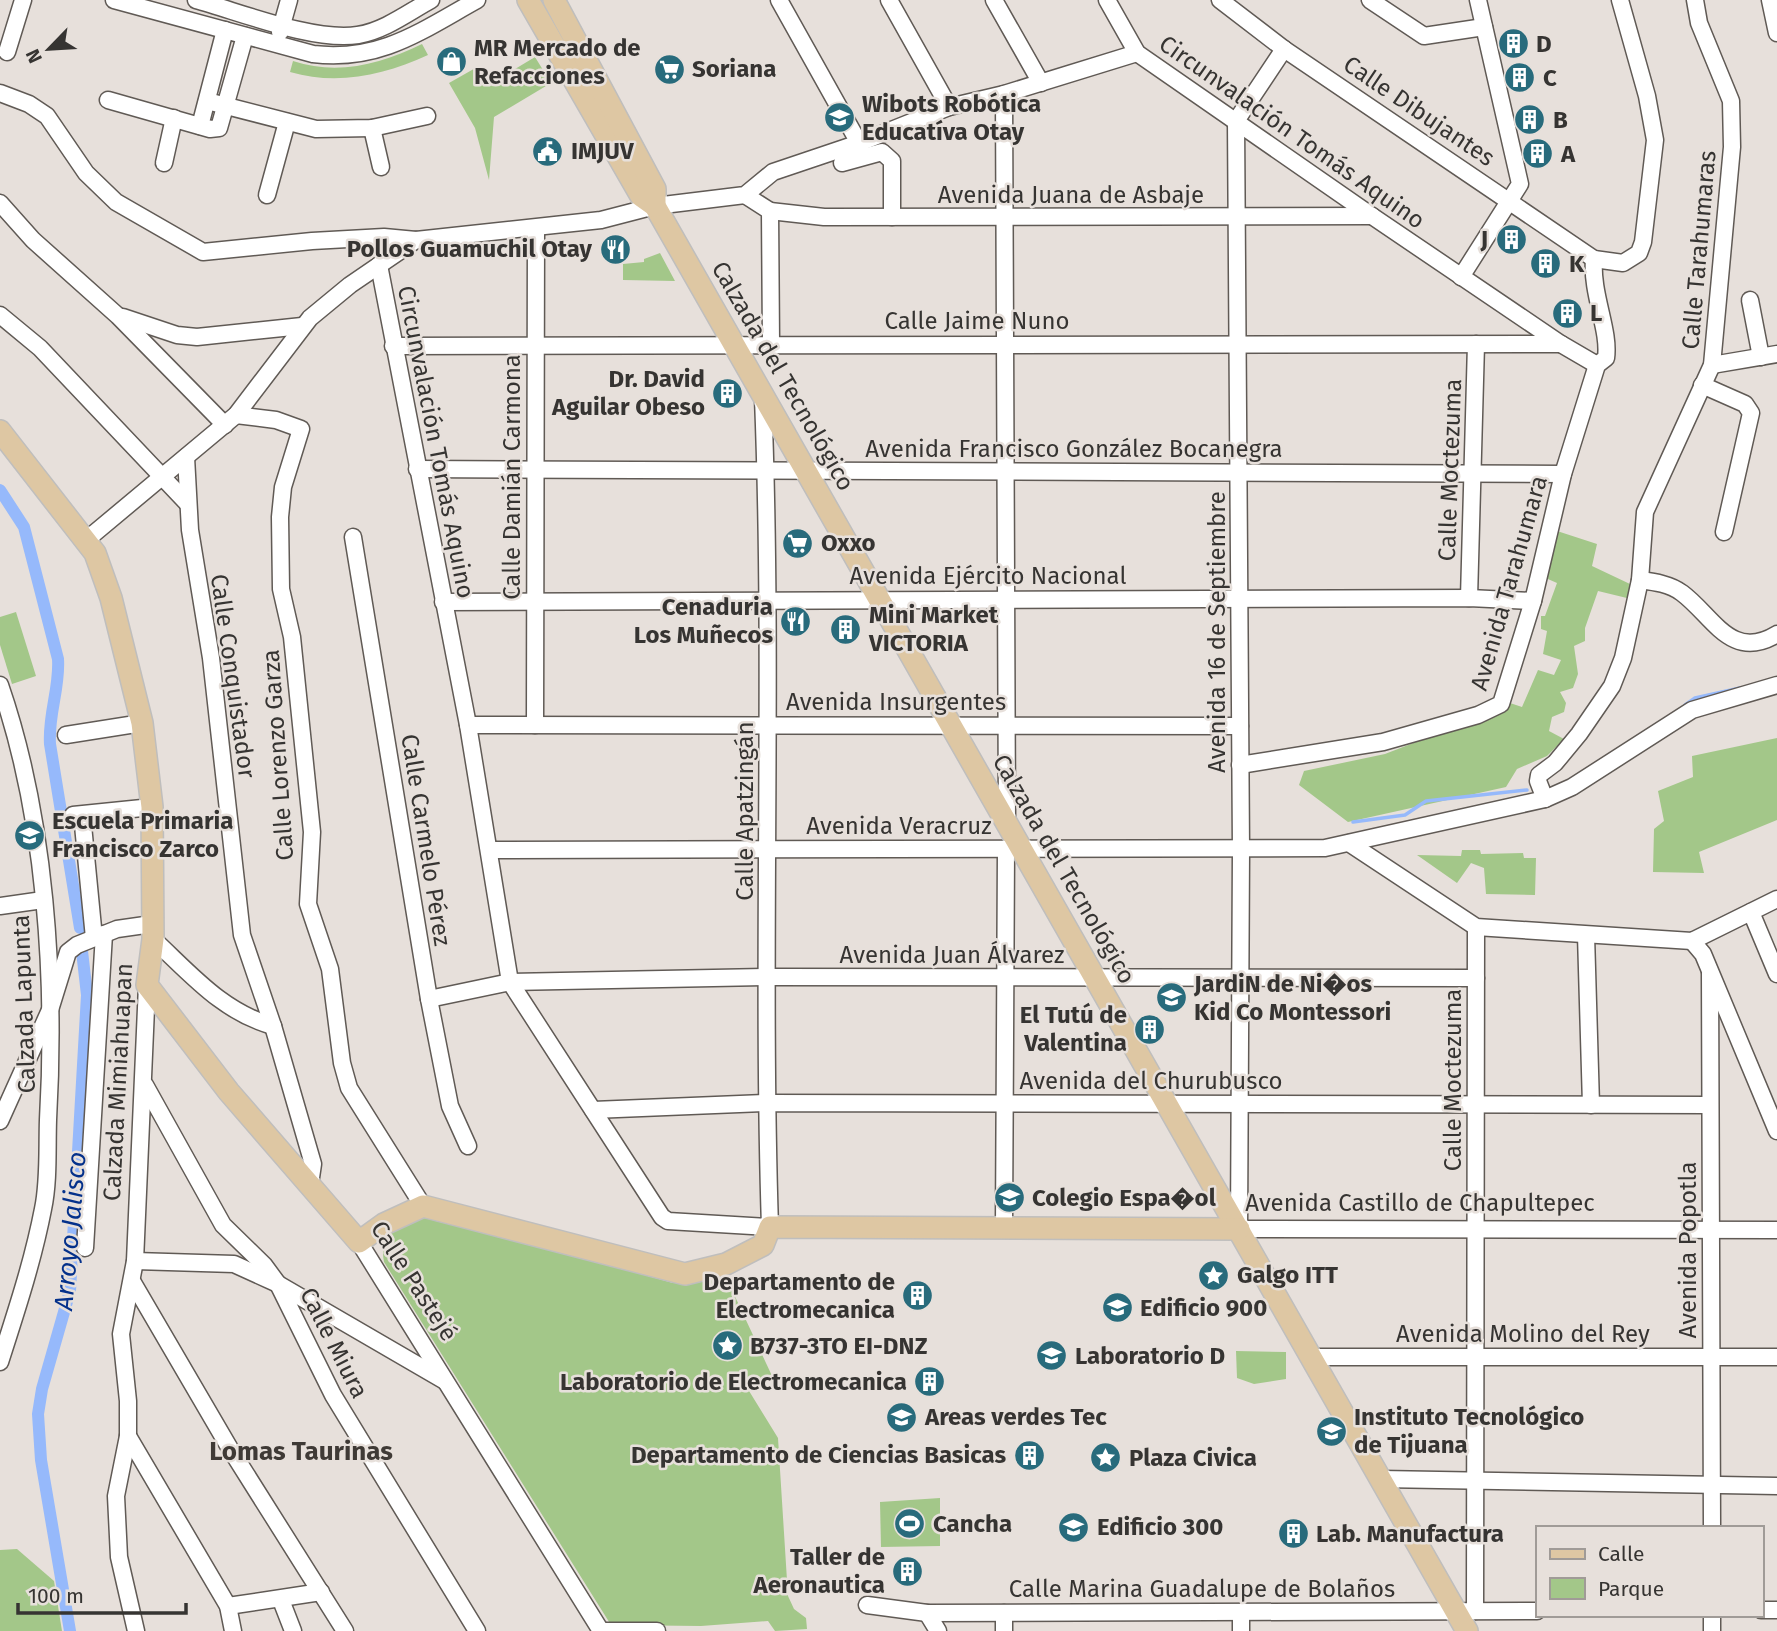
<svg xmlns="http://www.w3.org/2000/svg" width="1777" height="1631" viewBox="0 0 1777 1631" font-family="'Fira Sans',sans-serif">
<rect width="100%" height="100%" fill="#e7e0db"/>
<!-- green -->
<g fill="#a3c789">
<path d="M422,44L428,55C384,75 338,86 290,72L293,61C338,76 381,64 422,44Z"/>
<polygon points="535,57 551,83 494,117 489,180 475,128 449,83 479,66 490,84"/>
<polygon points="660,253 675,281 623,280 623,264 644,262 644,259"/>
<polygon points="1554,530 1597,544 1592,566 1630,584 1634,591 1631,599 1598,591 1585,628 1585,641 1574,646 1578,674 1573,688 1560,692 1566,703 1564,712 1552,717 1549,731 1564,739 1547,756 1517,769 1506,787 1348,822 1299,785 1304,771 1385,754 1439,733 1501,700 1522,707 1538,670 1554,675 1561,660 1543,654 1547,631 1541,629 1541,616 1545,616 1557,583 1541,576"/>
<polygon points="16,612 36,676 12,684 0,645 0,617"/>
<polygon points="1777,738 1777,820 1699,852 1704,873 1653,872 1654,829 1664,821 1658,791 1693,777 1692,756"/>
<polygon points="1462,850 1480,850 1481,854 1523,853 1524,858 1536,858 1535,895 1486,894 1484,868 1471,863 1457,883 1417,855 1461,856"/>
<path d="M415,1217L454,1222L673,1283H696L725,1275L773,1378L746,1386L778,1438L788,1596L794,1609L806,1618L807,1629L775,1631L768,1621L701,1626L611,1625L384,1262C379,1236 393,1227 415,1217Z"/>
<polygon points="1236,1351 1286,1352 1286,1379 1254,1384 1237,1378"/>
<polygon points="940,1498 940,1546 881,1547 880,1502"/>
<polygon points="17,1549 54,1581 62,1631 0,1631 0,1550"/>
</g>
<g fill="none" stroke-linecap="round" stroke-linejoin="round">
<!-- stream -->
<g stroke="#96b9fb" stroke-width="3.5">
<polyline points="1685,705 1695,698 1740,688"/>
<polyline points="1353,822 1405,815 1426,801 1527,790"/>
</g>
<!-- canal -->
<g stroke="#96b9fb" stroke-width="12">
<path d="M0,490L24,527L58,659C60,688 48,714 50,744L80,928"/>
<polyline points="70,1631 41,1460 38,1414 42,1389 70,1291 87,995 82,951"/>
</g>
<defs>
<g id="minor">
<path d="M114,0L313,54C380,62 421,31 477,0"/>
<path d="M196,0C240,12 314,42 358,35C384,31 409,12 431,0"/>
<polyline points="779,0 859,143"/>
<polyline points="889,0 949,107"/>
<polyline points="994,0 1041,83"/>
<polyline points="1107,0 1137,53 1372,216 1561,344 1597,365"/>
<polyline points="1220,0 1284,49 1594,259 1623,263 1639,253 1643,242 1655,140 1647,96 1620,0"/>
<polyline points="1370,0 1424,36 1484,27"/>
<polyline points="1770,0 1777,33"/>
<polyline points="280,32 289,0"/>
<polyline points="1284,49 1236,121 1241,850 1239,1229 1777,1230"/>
<polyline points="7,52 23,0"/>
<polyline points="0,93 29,104 47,116 86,173 116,202 203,252 312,241 384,237 416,240"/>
<polyline points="1004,94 1007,822"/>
<polyline points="108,100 210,129 219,128 245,36"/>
<polyline points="207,101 316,129 372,128 427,116"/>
<polyline points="200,126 225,30"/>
<polyline points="372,128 381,167"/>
<polyline points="164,163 174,118"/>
<polyline points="842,163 882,152 892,161 892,217"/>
<polyline points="267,195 287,122"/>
<polyline points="745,195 770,211 771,343"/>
<polyline points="0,203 33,240 118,316 225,425"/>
<polyline points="770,211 824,217 1372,216"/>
<path d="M379,265L468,725L510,982L662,1217L668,1221L770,1227C761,951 774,675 763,398"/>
<polyline points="1461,277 1520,184 1478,0"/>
<polyline points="1750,300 1761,357"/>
<polyline points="0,315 40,348 188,504"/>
<polyline points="123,317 177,335 197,337 302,326"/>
<polyline points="393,346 1561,344"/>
<polyline points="1712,365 1777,354"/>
<polyline points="1702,385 1745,404 1751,413 1724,532"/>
<polyline points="236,415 276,420 301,429 283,487 280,517 281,589 292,637 312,832 308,904 330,969 342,1063 349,1088 423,1206"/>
<polyline points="186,457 190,530 211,658 242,935 273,1026 313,1164 310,1184"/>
<polyline points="417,469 1563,474"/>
<polyline points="353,537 429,999 450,1106 468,1146"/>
<polyline points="85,541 236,415 310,318 350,285 416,240 601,220 655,206 745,195 773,172 859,143 949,107 1004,94 1137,53"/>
<path d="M1640,580C1655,582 1670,584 1682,593C1713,616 1731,662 1777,634"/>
<polyline points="1469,598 1476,344"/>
<polyline points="443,602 1469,598 1533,601"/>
<path d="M0,685C46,818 56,980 48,1120C47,1149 49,1181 43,1209C33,1261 16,1312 0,1362"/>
<polyline points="468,725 1240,726"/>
<polyline points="535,725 536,229"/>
<polyline points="66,735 142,723"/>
<path d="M1240,765L1383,742L1478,715L1501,704L1533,601L1563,474L1597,365L1606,358C1610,330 1591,294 1594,259"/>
<polyline points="1545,799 1538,781 1539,775 1555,763 1579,734 1612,686 1623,658 1640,580 1645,512 1712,365 1732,147 1731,101 1699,23 1695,0"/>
<polyline points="73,815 152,807"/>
<polyline points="82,815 94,938"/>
<polyline points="1349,843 1476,927 1692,941 1777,899"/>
<polyline points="490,850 1325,848 1545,799 1572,787 1692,710 1777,685"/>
<polyline points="0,906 43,900"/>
<polyline points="1751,912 1777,974"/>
<polyline points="1586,935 1591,1105"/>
<path d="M153,939C190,973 222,1012 273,1026"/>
<polyline points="1692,941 1703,954 1777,1131"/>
<polyline points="1710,973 1712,1528"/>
<polyline points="429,999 510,982 767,977 1476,978"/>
<polyline points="145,1085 223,1225 264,1265 278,1284 333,1395 477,1631"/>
<polyline points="593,1110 766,1103 1709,1105"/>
<polyline points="0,1121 50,1010 68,952 77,945 117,929 152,924"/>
<polyline points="1004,1227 1006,849"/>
<polyline points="359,1242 601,1631"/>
<polyline points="85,1248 104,934"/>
<polyline points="135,1261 234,1264 278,1284 445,1381"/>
<polyline points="132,1281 229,1447 345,1631"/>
<polyline points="1311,1357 1777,1357"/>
<polyline points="128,1436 228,1606 233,1631"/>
<polyline points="1381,1479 1777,1486"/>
<polyline points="281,1600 293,1631"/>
<polyline points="867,1605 927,1613 1537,1611"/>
<polyline points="228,1606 321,1592"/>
<polyline points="1761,1610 1777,1610"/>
<polyline points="1475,1611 1476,927"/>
<polyline points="927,1613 938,1631"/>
<polyline points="1712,1615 1712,1631"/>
<polyline points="136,1631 119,1557 116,1496 128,1436 128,1401 121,1334 135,1261 147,985"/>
<polyline points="601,1631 657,1631"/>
<polyline points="1004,1631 1004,1613"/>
<polyline points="1241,1631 1241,1612"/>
</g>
<g id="major">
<polyline points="528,0 641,196 655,206 1467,1631"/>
<polyline points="554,0 655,189 655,206"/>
<polyline points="0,431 95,553 111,598 142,723 152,807 153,939 147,985 229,1092 359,1242 384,1224 423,1206 685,1274 726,1264 763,1245 770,1227 1239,1229"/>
</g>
</defs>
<!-- minor casing -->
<use href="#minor" stroke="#605a55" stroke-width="19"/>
<!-- major casing -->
<use href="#major" stroke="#bfbebd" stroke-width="24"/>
<!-- minor -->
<use href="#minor" stroke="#fff" stroke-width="16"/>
<!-- major -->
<use href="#major" stroke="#dec7a3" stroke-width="21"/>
</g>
<!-- icons -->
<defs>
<symbol id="building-disc" viewBox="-11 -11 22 22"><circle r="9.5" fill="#286b7c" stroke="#e7e0db"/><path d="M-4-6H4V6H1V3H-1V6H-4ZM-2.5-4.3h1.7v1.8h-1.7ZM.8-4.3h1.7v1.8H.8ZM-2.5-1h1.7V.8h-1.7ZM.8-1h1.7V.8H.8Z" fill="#fff"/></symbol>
<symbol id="shop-disc" viewBox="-11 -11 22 22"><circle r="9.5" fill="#286b7c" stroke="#e7e0db"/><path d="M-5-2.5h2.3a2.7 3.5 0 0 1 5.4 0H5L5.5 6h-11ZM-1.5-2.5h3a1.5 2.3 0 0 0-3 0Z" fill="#fff"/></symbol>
<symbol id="supermarket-disc" viewBox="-11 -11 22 22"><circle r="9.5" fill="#286b7c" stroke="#e7e0db"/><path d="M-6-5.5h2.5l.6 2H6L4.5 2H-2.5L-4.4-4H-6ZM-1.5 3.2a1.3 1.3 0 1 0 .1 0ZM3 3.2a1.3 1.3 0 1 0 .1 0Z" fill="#fff"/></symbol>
<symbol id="school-disc" viewBox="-11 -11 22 22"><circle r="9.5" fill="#286b7c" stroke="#e7e0db"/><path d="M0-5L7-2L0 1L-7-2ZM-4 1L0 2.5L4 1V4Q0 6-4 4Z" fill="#fff"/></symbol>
<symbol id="civic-disc" viewBox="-11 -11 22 22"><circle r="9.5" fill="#286b7c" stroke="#e7e0db"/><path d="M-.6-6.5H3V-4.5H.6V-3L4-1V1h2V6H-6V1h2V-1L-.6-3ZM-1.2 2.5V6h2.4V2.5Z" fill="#fff"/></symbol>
<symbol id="restaurant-disc" viewBox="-11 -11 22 22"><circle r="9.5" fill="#286b7c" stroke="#e7e0db"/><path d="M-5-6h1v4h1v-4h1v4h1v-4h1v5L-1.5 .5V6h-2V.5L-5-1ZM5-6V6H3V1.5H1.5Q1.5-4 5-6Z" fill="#fff"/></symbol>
<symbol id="sight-disc" viewBox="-11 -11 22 22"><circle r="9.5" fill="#286b7c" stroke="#e7e0db"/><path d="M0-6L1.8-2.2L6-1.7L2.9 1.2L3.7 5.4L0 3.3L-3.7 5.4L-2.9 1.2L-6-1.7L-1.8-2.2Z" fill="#fff"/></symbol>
<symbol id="university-disc" viewBox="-11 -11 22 22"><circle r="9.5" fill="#286b7c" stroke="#e7e0db"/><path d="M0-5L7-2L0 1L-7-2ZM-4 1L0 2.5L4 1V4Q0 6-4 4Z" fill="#fff"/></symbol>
<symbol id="stadium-disc" viewBox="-11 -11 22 22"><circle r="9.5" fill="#286b7c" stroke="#e7e0db"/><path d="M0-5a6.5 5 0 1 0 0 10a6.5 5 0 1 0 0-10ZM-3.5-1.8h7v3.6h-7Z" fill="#fff"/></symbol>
</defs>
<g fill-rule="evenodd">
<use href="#building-disc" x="1496" y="26" width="35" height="35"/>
<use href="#shop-disc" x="434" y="44" width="35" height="35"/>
<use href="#supermarket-disc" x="652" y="52" width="35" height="35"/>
<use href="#building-disc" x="1502" y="60" width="35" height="35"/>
<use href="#school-disc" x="822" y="100" width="35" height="35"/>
<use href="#building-disc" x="1512" y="102" width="35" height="35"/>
<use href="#civic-disc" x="530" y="134" width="35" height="35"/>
<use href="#building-disc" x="1520" y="136" width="35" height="35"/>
<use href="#building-disc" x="1494" y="222" width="35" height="35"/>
<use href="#restaurant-disc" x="598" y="232" width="35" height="35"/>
<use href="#building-disc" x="1528" y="246" width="35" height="35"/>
<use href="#building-disc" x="1550" y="296" width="35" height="35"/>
<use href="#building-disc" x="710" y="376" width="35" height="35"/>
<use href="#supermarket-disc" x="780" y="526" width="35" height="35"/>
<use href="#restaurant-disc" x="778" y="604" width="35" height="35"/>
<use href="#building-disc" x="828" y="612" width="35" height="35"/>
<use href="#school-disc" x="12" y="818" width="35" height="35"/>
<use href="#school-disc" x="1154" y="980" width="35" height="35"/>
<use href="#building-disc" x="1132" y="1012" width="35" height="35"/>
<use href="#school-disc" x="992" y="1180" width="35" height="35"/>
<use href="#sight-disc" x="1196" y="1258" width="35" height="35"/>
<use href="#building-disc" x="900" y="1278" width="35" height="35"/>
<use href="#university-disc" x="1100" y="1290" width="35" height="35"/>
<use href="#sight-disc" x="710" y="1328" width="35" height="35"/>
<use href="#university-disc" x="1034" y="1338" width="35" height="35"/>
<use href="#building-disc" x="912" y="1364" width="35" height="35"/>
<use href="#university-disc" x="884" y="1400" width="35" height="35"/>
<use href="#university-disc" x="1314" y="1414" width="35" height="35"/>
<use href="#building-disc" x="1012" y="1438" width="35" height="35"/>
<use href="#sight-disc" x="1088" y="1440" width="35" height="35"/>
<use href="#stadium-disc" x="892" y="1506" width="35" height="35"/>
<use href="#university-disc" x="1056" y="1510" width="35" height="35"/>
<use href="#building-disc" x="1276" y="1516" width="35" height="35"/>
<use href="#building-disc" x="890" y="1554" width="35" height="35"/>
</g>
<g text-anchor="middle" stroke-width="5" stroke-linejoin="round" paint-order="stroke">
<!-- poi labels -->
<g font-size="24" font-weight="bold" fill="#363432" stroke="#e7e0db" text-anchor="start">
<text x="1536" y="52">D</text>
<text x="474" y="56">MR Mercado de<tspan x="474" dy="28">Refacciones</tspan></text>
<text x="692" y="77">Soriana</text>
<text x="1543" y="86">C</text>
<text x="862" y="112">Wibots Robótica<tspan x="862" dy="28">Educatíva Otay</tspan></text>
<text x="1553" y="128">B</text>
<text x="571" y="159">IMJUV</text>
<text x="1561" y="162">A</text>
<text x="1488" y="247" text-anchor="end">J</text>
<text x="592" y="257" text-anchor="end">Pollos Guamuchil Otay</text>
<text x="1569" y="272">K</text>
<text x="1590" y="321">L</text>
<text x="705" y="387" text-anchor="end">Dr. David<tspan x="705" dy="28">Aguilar Obeso</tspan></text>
<text x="821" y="551">Oxxo</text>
<text x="773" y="615" text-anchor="end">Cenaduria<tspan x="773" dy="28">Los Muñecos</tspan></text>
<text x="869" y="623">Mini Market<tspan x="869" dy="28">VICTORIA</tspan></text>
<text x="52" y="829">Escuela Primaria<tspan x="52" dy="28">Francisco Zarco</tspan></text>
<text x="1194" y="992">JardiN de Ni�os<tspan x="1194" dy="28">Kid Co Montessori</tspan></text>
<text x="1127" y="1023" text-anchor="end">El Tutú de<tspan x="1127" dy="28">Valentina</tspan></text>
<text x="1032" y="1206">Colegio Espa�ol</text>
<text x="1237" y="1283">Galgo ITT</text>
<text x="895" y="1290" text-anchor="end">Departamento de<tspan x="895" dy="28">Electromecanica</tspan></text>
<text x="1140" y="1316">Edificio 900</text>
<text x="750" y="1354">B737-3TO EI-DNZ</text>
<text x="1075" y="1364">Laboratorio D</text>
<text x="907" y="1390" text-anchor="end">Laboratorio de Electromecanica</text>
<text x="925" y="1425">Areas verdes Tec</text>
<text x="1354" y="1425">Instituto Tecnológico<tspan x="1354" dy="28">de Tijuana</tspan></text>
<text x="1006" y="1463" text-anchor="end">Departamento de Ciencias Basicas</text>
<text x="1129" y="1466">Plaza Civica</text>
<text x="933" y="1532">Cancha</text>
<text x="1097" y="1535">Edificio 300</text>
<text x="1316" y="1542">Lab. Manufactura</text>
<text x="885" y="1565" text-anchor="end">Taller de<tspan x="885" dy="28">Aeronautica</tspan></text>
</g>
<!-- street labels -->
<g font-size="24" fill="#363432" stroke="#e7e0db">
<text transform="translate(1419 111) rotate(34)" y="8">Calle Dibujantes</text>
<text transform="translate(1292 132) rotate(35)" y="8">Circunvalación Tomás Aquino</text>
<text x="1071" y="203">Avenida Juana de Asbaje</text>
<text transform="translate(1699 250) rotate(-85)" y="8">Calle Tarahumaras</text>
<text x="977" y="329">Calle Jaime Nuno</text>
<text transform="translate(783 376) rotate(60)" y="8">Calzada del Tecnológico</text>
<text transform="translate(436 442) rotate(79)" y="8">Circunvalación Tomás Aquino</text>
<text x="1074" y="457">Avenida Francisco González Bocanegra</text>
<text transform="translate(1450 470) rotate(-88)" y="8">Calle Moctezuma</text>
<text transform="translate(512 477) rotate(-90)" y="8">Calle Damián Carmona</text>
<text x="988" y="584">Avenida Ejército Nacional</text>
<text transform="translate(1509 583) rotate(-74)" y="8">Avenida Tarahumara</text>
<text transform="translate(1217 632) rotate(-90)" y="8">Avenida 16 de Septiembre</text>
<text transform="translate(233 676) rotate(82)" y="8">Calle Conquistador</text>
<text x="896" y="710">Avenida Insurgentes</text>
<text transform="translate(278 755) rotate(-94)" y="8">Calle Lorenzo Garza</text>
<text transform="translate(745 811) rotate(-90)" y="8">Calle Apatzingán</text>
<text x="899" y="834">Avenida Veracruz</text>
<text transform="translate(426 840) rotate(81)" y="8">Calle Carmelo Pérez</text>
<text transform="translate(1064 869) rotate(60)" y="8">Calzada del Tecnológico</text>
<text x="952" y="963">Avenida Juan Álvarez</text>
<text transform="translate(24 1004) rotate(-92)" y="8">Calzada Lapunta</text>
<text transform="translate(1453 1080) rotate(-90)" y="8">Calle Moctezuma</text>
<text x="1151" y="1089">Avenida del Churubusco</text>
<text transform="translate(118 1082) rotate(-87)" y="8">Calzada Mimiahuapan</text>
<text x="1420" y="1211">Avenida Castillo de Chapultepec</text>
<text transform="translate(1688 1250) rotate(-90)" y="8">Avenida Popotla</text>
<text transform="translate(414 1281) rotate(57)" y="8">Calle Pastejé</text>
<text x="1523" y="1342">Avenida Molino del Rey</text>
<text transform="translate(334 1343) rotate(63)" y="8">Calle Miura</text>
<text x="1202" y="1597">Calle Marina Guadalupe de Bolaños</text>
</g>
<!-- water labels -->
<g font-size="26" font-style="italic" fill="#04318b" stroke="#e7e0db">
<text transform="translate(70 1231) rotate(-85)" y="9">Arroyo Jalisco</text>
</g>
<!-- neighbourhood labels -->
<g font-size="26" font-weight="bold" fill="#3f3a36" stroke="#e7e0db">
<text x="301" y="1460">Lomas Taurinas</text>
</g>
</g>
<!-- legend -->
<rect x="1536" y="1526" width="228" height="91" fill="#e7e0db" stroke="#a09b97" stroke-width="2"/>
<rect x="1550" y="1549" width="35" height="10" fill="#dec7a3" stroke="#a09b97" stroke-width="2"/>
<text x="1598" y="1561" font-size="21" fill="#363432">Calle</text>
<rect x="1550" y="1578" width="35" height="21" fill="#a3c789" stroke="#a09b97" stroke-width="2"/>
<text x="1598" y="1596" font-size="21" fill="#363432">Parque</text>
<!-- north arrow -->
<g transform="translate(49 49) rotate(245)" stroke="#e7e0db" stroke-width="5" paint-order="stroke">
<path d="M0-5L12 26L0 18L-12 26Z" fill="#363432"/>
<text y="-10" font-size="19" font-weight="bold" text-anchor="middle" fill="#363432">N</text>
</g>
<!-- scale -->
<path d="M18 1603v10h168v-10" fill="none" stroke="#363432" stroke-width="3.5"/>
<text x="28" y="1603" font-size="21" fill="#363432" stroke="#e7e0db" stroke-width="5" paint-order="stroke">100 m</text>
</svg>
